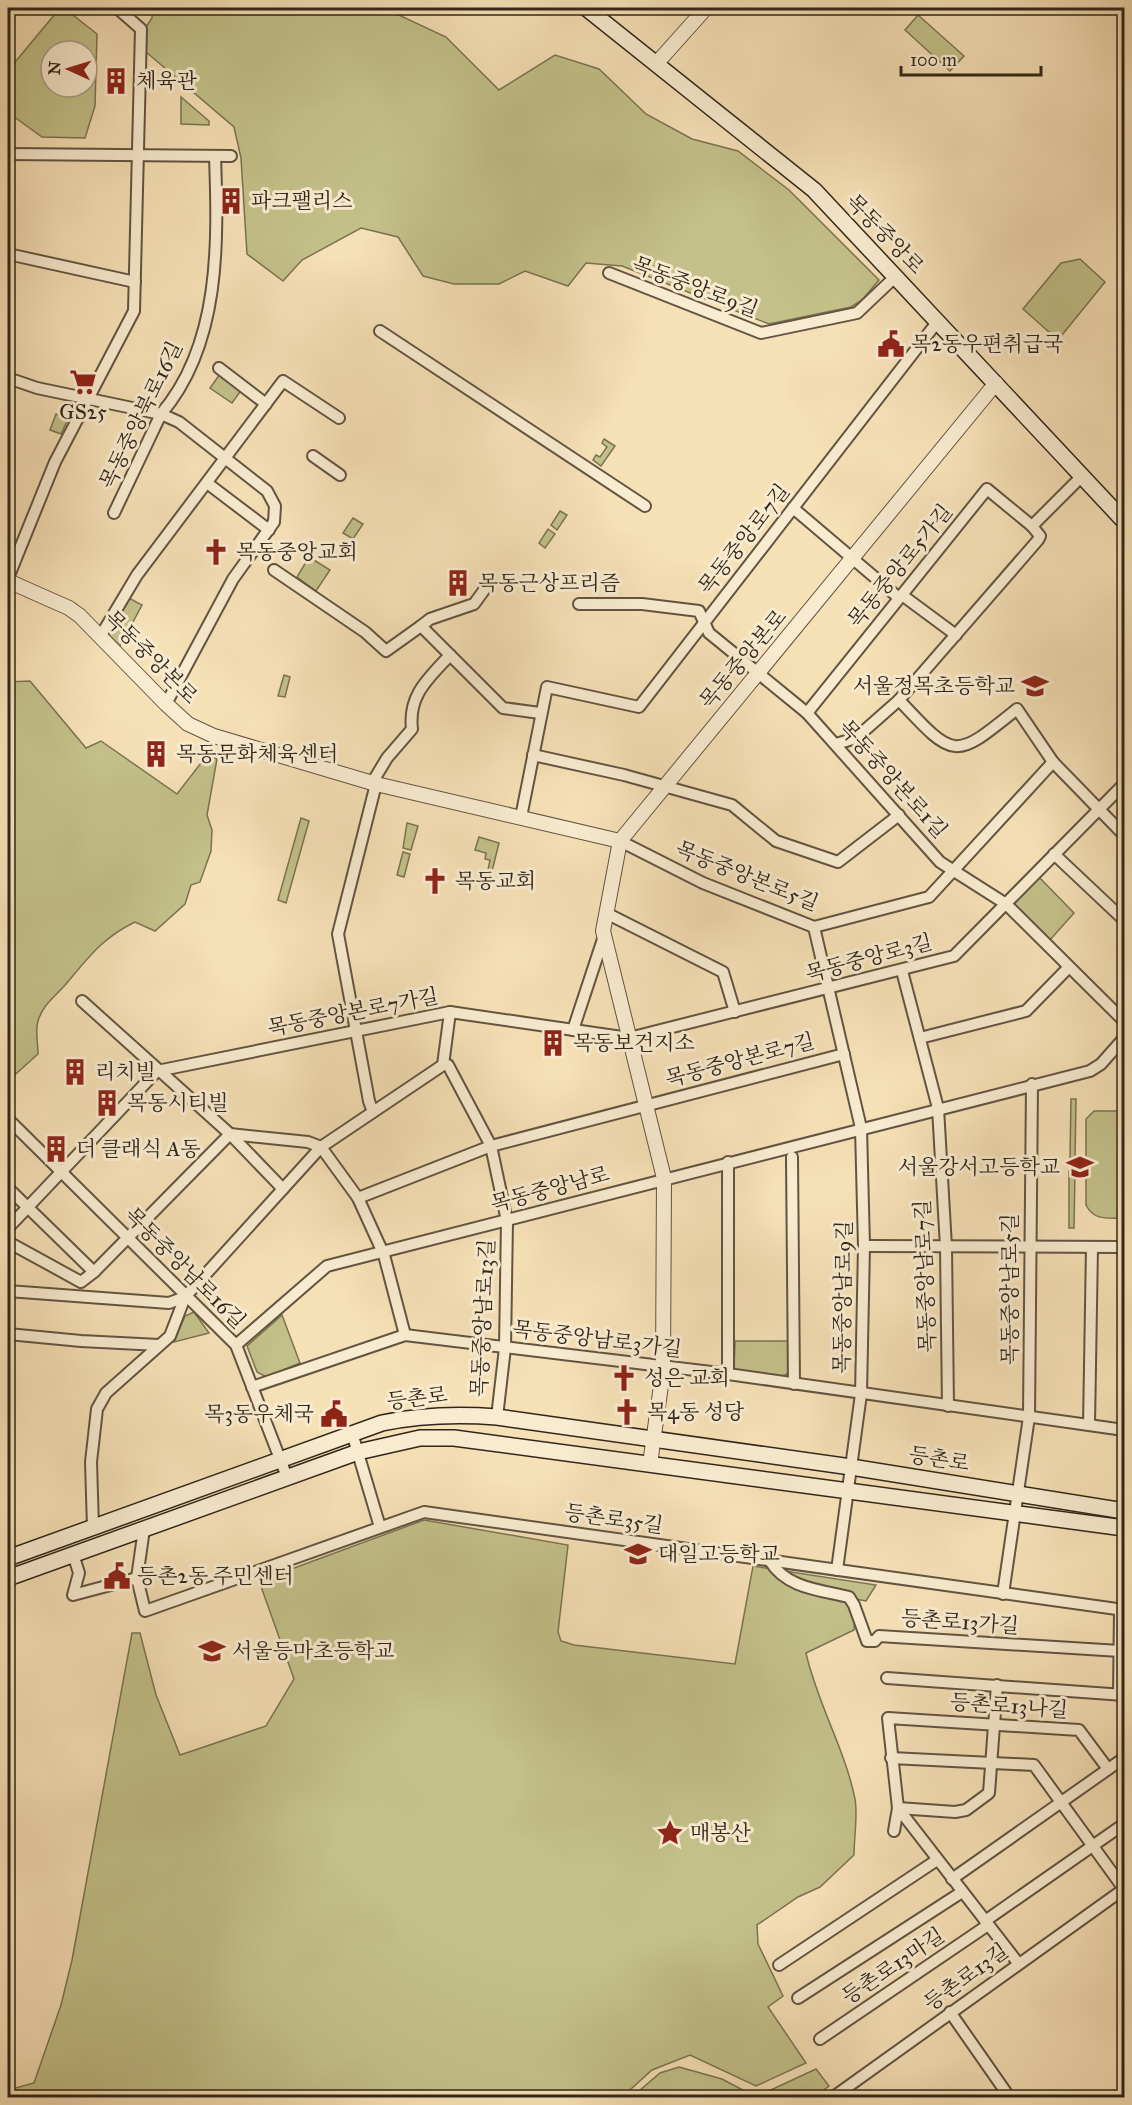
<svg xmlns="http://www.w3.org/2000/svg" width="1132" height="2105" viewBox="0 0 1132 2105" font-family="'IM FELL Great Primer','Noto Serif KR',serif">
<rect width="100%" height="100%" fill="#f6e0b6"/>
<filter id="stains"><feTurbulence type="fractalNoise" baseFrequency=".00333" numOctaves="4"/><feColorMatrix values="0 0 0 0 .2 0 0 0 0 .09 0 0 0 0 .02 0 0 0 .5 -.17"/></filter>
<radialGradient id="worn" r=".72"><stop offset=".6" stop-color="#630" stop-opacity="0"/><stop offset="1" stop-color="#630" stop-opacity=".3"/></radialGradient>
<!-- green -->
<g fill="#c3c089" stroke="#7a7352" stroke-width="1.5" fill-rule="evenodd">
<path d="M60,8H64L97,34L95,106L85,138L42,137L13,116L14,82L11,67ZM51,51H87V87H51Z"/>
<polygon points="152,8 384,8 446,37 499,90 555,55 599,69 646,114 692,139 738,151 789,190 879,280 862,300 851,307 769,324 622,266 586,263 568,286 525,271 499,284 454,284 423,276 398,237 361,228 302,260 283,281 247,254 241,158 234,127 146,52 146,27 152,18"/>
<polygon points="918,15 964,56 950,71 905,30"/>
<polygon points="181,97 209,121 209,125 181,124"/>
<polygon points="1080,259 1105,282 1058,340 1023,309 1061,263"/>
<polygon points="220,374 242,389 232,403 210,388"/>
<polygon points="56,414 68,419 61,434 50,430"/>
<polygon points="604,439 615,446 601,466 593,460 596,455 600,457 607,447 602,443"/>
<polygon points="560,511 567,515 557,530 551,525"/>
<polygon points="353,518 363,524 353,539 343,533"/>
<polygon points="548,529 555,534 545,548 539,543"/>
<polygon points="309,557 330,570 316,591 297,577"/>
<polygon points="127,597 142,605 120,646 108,634"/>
<polygon points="284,675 290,677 285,697 278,696"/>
<path d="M30,681L86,748L101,741L177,794L208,754L217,759L207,815L212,830L211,851L200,882L191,885L185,904L155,931L135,922C102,938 89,957 66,984C55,997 43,1004 38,1021C35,1031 38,1044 38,1054L8,1081V682Z"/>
<polygon points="301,818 309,821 286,903 278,900"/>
<polygon points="407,823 418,826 411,850 403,848"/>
<polygon points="479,837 499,843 492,871 488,870 490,860 485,859 486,853 475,850"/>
<polygon points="403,852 410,854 404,877 397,875"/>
<polygon points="1037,875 1074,913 1050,940 1011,901"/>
<polygon points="1071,1099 1076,1099 1075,1159 1070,1158"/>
<path d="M1094,1111H1124V1218C1108,1218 1094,1221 1086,1205V1119Z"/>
<polygon points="1069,1171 1075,1171 1074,1228 1069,1228"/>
<polygon points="194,1312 209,1333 174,1342 185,1316"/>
<polygon points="282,1315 300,1363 266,1377 257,1372 247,1346"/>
<polygon points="735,1341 790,1341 790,1372 780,1378 734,1370"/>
<path d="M424,1520L568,1545L558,1632L561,1641L574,1645L735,1664L753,1566L876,1585L866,1601L855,1599L854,1630L806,1653C817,1703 845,1749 855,1799C858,1816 854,1837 854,1855L820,1887L798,1897L757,1925L758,1944L783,1996L768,2007L806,2063L756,2086L690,2055L652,2070L621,2098H8V2090L34,2083L61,2005L72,1960L132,1633H140L156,1695L180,1755L266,1726L294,1679L259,1581Z"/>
<polygon points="679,2067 722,2079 756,2097 816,2069 829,2086 814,2097 632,2097 660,2073"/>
</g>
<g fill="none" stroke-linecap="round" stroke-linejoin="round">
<defs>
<g id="minor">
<polyline points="8,11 11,8"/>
<polyline points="8,154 231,156"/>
<polyline points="8,254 135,282"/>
<polyline points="609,273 761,333 857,313 896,276"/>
<polyline points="380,331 645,506"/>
<polyline points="219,368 266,404"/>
<polyline points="8,378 37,388 161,414 179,422 267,491 275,506 274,522 233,579 166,704"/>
<polyline points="313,456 340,475"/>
<polyline points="207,483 269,530"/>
<polyline points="793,508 899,598"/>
<path d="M114,513L161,414C221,344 218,242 215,156"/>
<polyline points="274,570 365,632 386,651 421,626 503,708 540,713"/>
<polyline points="8,578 55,462 134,311 141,29 117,8"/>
<polyline points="902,595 956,635"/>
<polyline points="579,604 642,604 699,611 709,633 807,713 940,862 1006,904 1124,1021"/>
<polyline points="421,626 430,619 474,604 490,582"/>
<polyline points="100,637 137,575 283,381 339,418"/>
<path d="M899,700C955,760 954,760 1017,709L1053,762L1124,835"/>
<polyline points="807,713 987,489 1032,526"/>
<polyline points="836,744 856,738 899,700 1038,540 1040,536 1032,526 1082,476"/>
<polyline points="533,755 624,775 732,805 776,841 838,862 899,815"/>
<path d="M372,783L387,758L412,729C408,695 428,679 450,655"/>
<polyline points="521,817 547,687 639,707 938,321"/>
<polyline points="620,841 703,883 814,927 929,897 1053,762"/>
<polyline points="1054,854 1124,920"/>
<polyline points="606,913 723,972 735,1012"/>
<polyline points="814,927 861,1128 864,1246 861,1394 837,1570"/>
<polyline points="902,971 938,1108 946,1247 948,1406"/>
<polyline points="82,1001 230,1134 283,1189"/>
<polyline points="450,1012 443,1065 448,1065 491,1146 507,1221 505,1348 497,1417"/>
<polyline points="573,1030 604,936"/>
<polyline points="920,1038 1026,1011 1069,967"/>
<polyline points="373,1112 369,1101 338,934 376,784"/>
<polyline points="8,1119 236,1345 287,1477"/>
<polyline points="792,1157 794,1384"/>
<polyline points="728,1162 728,1374"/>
<polyline points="8,1188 94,1272 230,1134 308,1142 321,1147 358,1198 384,1255 405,1335"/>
<polyline points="358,1198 491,1146 844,1054"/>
<polyline points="8,1228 157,1071 450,1012 629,1038 954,956 1124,784"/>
<polyline points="8,1242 81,1282 94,1272"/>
<polyline points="864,1246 1124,1247"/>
<polyline points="8,1291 169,1303 185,1297"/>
<polyline points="8,1334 81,1341 159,1345"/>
<polyline points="236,1345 327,1266 1090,1071 1101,1064 1124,1038"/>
<polyline points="252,1387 405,1335 728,1374 1124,1430"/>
<polyline points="1089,1425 1092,1247"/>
<polyline points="352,1433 380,1527"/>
<polyline points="93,1527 91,1462 97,1409 106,1393 170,1336 185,1297 321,1147 443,1065"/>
<polyline points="73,1554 79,1573 73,1595 137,1578 145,1611 424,1512 1124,1610"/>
<path d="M770,1561C786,1588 820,1590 849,1597L854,1605L867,1641H875L879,1636L1120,1651"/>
<polyline points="137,1578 144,1529"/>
<polyline points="1003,1594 1029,1417 1032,1084"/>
<polyline points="887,1678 1124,1695"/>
<polyline points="1119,1695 1120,1610"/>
<polyline points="891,1758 1034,1765 1124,1889"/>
<polyline points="894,1831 898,1808 955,1812 966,1810 989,1793 997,1685"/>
<polyline points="952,1879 1124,1758"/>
<polyline points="985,1921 1124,1824"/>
<polyline points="1018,1963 898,1808 888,1718 1079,1730 1108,1769"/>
<polyline points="779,1965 937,1860"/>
<polyline points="798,1998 962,1892"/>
<polyline points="950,2012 1010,2098"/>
<polyline points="820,2039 988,1925"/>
<polyline points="832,2098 1124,1889"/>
</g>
<g id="tertiary">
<polyline points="656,64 706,8"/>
<polyline points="8,581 69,608 80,616 166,704 188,724 214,736 376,784 620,841 996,383"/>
<polyline points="620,841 603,931 664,1178 663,1371 650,1464"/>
</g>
<g id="secondary">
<polyline points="586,8 814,190 1124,521"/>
<path d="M8,1558L382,1423C421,1415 457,1414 497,1417L851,1467L1124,1511"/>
<polyline points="8,1578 358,1452 420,1438 454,1438 1124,1528"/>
</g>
</defs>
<!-- minor casing -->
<use href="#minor" stroke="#625442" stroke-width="14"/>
<!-- tertiary casing -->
<use href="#tertiary" stroke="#625442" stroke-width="16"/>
<!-- secondary casing -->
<use href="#secondary" stroke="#31261b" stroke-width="18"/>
<!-- minor -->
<use href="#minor" stroke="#f9ebd0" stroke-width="10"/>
<!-- tertiary -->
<use href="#tertiary" stroke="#f9ebd0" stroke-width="14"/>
<!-- secondary -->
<use href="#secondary" stroke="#f9ebd0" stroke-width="15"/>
</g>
<!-- icons -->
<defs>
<symbol id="building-bare" viewBox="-9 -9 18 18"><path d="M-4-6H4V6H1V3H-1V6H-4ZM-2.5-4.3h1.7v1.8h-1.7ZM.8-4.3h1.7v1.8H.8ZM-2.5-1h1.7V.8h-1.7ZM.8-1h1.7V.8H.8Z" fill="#8f2418" stroke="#f9ebd0" stroke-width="2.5" paint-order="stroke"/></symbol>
<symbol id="civic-bare" viewBox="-9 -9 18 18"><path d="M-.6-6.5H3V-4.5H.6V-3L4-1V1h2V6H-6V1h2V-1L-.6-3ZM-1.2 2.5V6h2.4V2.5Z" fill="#8f2418" stroke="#f9ebd0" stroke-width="2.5" paint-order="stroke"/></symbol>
<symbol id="supermarket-bare" viewBox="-9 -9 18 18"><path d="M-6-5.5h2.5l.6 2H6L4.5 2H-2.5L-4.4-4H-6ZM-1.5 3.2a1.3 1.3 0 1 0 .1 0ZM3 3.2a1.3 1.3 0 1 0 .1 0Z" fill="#8f2418" stroke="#f9ebd0" stroke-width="2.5" paint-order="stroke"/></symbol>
<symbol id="church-bare" viewBox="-9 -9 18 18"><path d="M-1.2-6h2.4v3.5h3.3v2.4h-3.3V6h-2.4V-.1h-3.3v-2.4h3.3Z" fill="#8f2418" stroke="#f9ebd0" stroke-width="2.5" paint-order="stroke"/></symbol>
<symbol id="school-bare" viewBox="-9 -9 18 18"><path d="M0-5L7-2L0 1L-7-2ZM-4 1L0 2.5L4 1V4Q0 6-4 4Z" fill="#8f2418" stroke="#f9ebd0" stroke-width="2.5" paint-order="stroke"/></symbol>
<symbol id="sight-bare" viewBox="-9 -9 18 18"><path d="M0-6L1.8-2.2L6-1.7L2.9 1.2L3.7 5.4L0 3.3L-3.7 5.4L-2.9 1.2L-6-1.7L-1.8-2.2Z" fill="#8f2418" stroke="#f9ebd0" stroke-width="2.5" paint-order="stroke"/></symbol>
</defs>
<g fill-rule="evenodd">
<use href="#building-bare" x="97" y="62" width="38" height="38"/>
<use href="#building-bare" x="212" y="182" width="38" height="38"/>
<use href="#civic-bare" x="872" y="325" width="38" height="38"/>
<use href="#supermarket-bare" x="64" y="363" width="38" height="38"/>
<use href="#church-bare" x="197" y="533" width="38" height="38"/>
<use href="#building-bare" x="439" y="564" width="38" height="38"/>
<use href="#school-bare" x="1016" y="667" width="38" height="38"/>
<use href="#building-bare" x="137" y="735" width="38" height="38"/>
<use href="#church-bare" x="416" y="862" width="38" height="38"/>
<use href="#building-bare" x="534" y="1024" width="38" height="38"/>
<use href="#building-bare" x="56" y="1053" width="38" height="38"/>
<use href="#building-bare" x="88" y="1084" width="38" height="38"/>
<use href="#building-bare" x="37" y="1130" width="38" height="38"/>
<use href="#school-bare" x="1061" y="1148" width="38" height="38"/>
<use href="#church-bare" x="605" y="1359" width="38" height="38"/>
<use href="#church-bare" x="608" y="1393" width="38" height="38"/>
<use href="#civic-bare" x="315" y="1395" width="38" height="38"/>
<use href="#school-bare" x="619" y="1535" width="38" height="38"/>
<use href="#civic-bare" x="98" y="1557" width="38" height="38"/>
<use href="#school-bare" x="193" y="1632" width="38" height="38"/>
<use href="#sight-bare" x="651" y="1814" width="38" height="38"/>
</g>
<g text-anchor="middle" stroke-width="6" stroke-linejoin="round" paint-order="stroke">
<!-- poi labels -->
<g font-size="21" fill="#31261b" stroke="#f9ebd0" text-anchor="start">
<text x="136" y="88">체육관</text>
<text x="251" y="208">파크팰리스</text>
<text x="911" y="351">목2동우편취급국</text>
<text x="83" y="419" text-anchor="middle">GS25</text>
<text x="236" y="559">목동중앙교회</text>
<text x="478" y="590">목동근상프리즘</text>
<text x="1015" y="693" text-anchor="end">서울정목초등학교</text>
<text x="176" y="761">목동문화체육센터</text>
<text x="455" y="888">목동교회</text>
<text x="573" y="1050">목동보건지소</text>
<text x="95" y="1079">리치빌</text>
<text x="127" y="1110">목동시티빌</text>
<text x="76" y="1156">더 클래식 A동</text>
<text x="1060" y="1174" text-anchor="end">서울강서고등학교</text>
<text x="644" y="1385">성은 교회</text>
<text x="647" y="1419">목4동 성당</text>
<text x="314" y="1421" text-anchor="end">목3동우체국</text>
<text x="658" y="1561">대일고등학교</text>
<text x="137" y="1583">등촌2동 주민센터</text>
<text x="232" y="1658">서울등마초등학교</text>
<text x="690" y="1840">매봉산</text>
</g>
<!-- street labels -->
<g font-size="21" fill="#31261b" stroke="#f9ebd0">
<text transform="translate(885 234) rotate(46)" y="7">목동중앙로</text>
<text transform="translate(695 287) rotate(21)" y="7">목동중앙로9길</text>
<text transform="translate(141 415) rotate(-64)" y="7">목동중앙북로16길</text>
<text transform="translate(744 539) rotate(-52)" y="7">목동중앙로7길</text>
<text transform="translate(900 566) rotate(-51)" y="7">목동중앙로5가길</text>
<text transform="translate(151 657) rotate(45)" y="7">목동중앙본로</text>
<text transform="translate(743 659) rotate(-50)" y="7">목동중앙본로</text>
<text transform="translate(893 779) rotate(48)" y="7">목동중앙본로1길</text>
<text transform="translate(747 876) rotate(22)" y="7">목동중앙본로5길</text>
<text transform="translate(869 958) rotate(-15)" y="7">목동중앙로3길</text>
<text transform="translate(353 1012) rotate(-11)" y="7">목동중앙본로7가길</text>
<text transform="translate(740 1060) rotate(-15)" y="7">목동중앙본로7길</text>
<text transform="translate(550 1189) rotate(-15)" y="7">목동중앙남로</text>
<text transform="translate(185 1268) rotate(45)" y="7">목동중앙남로16길</text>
<text transform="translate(925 1276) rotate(-92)" y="7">목동중앙남로7길</text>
<text transform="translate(1010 1289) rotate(-90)" y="7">목동중앙남로5길</text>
<text transform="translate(843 1297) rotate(-89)" y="7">목동중앙남로9길</text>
<text transform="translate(483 1318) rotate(-87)" y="7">목동중앙남로13길</text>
<text transform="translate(597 1339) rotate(7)" y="7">목동중앙남로3가길</text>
<text transform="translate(417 1398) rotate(-7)" y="7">등촌로</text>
<text transform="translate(939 1459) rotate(9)" y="7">등촌로</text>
<text transform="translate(614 1519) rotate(8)" y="7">등촌로35길</text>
<text transform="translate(960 1622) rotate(4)" y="7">등촌로13가길</text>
<text transform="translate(1009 1706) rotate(4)" y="7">등촌로13나길</text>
<text transform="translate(893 1966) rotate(-34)" y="7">등촌로13마길</text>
<text transform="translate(966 1977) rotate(-36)" y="7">등촌로13길</text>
</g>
</g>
<!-- margin -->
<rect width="1132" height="2105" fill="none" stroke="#f6e0b6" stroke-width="30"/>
<rect x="9" y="9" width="1114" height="2087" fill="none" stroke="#31261b" stroke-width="3"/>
<rect x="15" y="15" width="1102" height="2075" fill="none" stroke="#31261b" stroke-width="1.5"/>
<!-- north arrow -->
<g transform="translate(69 69) rotate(274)"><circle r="28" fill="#f9ebd0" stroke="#a99c88" stroke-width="1.5"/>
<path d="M0-4.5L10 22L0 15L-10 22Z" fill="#8f2418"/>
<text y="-9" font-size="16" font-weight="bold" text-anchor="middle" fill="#31261b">N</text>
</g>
<!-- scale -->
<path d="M901 66v9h140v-9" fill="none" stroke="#31261b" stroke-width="3"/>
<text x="910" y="66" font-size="18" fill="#31261b" stroke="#f9ebd0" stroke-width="4.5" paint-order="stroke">100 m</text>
<rect width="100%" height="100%" filter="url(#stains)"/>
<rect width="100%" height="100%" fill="url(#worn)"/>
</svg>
